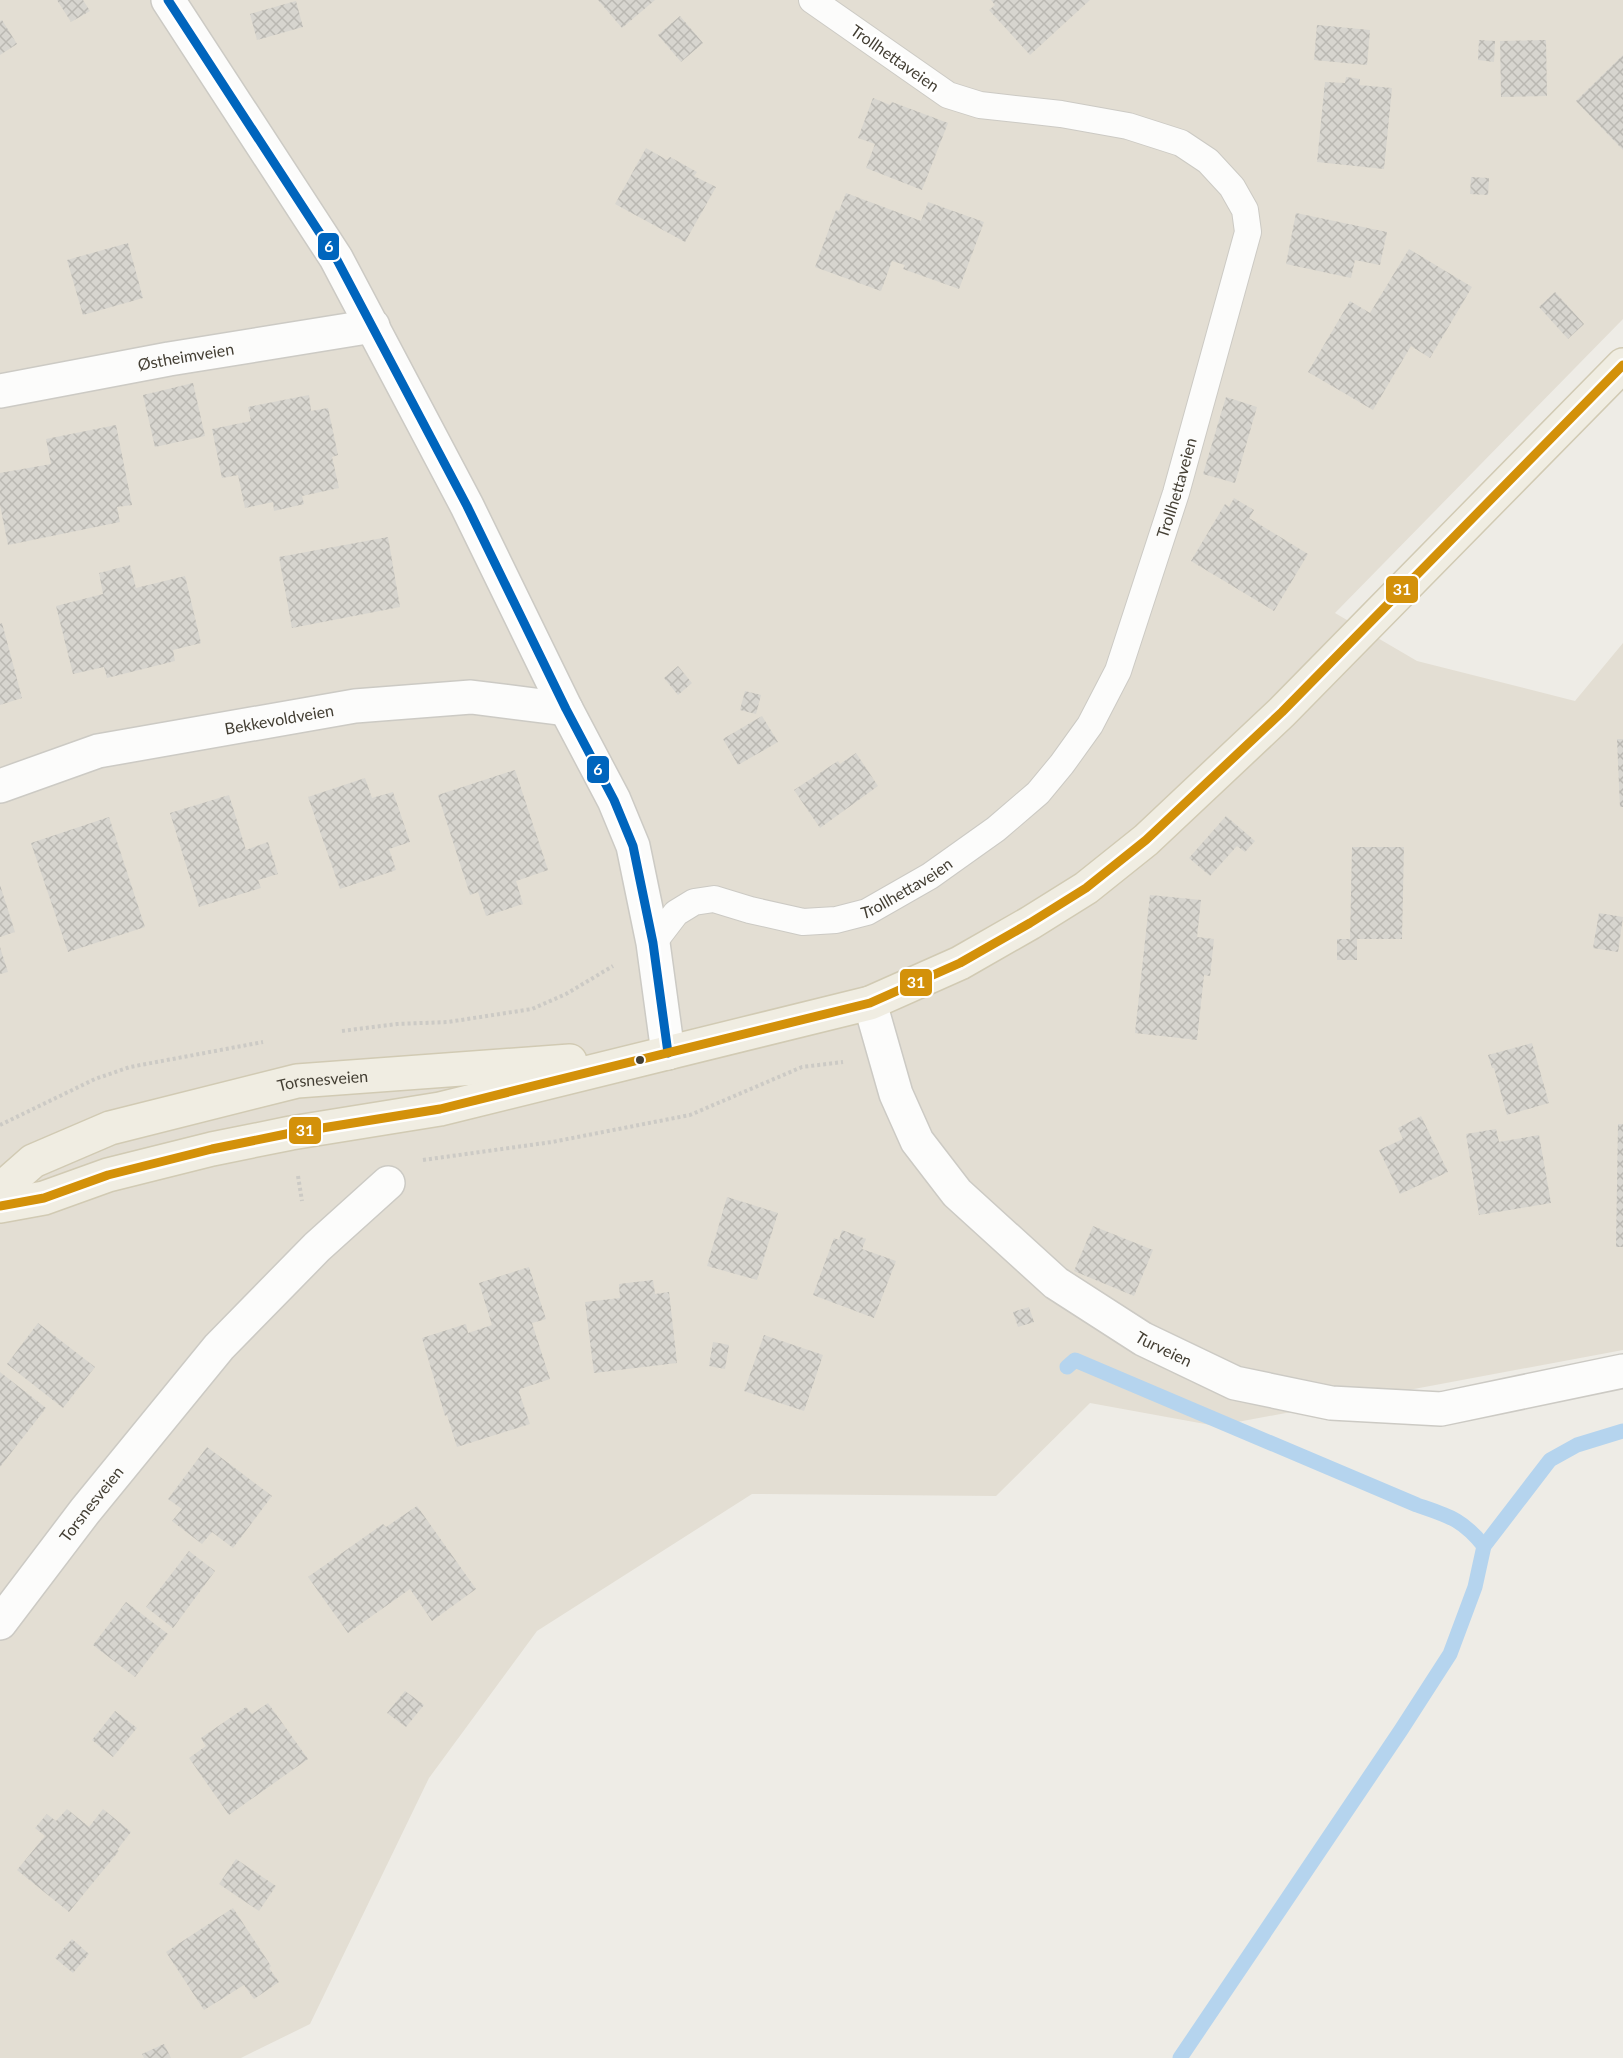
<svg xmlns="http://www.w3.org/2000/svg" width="1623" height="2058" viewBox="0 0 1623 2058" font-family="Lato,sans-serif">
<defs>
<pattern id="building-cross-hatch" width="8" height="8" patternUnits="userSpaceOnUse" patternTransform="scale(1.5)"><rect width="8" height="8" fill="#d7d5cf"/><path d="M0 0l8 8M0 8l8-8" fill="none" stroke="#bab8b2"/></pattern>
</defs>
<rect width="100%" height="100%" fill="#eeece6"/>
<!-- residential -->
<polygon fill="#e3ded3" points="0,0 1623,0 1623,319 1335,613 1417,661 1575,701 1623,643 1623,1350 1216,1426 1090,1403 996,1496 752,1494 537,1631 429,1778 310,2024 241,2058 0,2058"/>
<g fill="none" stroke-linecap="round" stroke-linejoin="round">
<!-- stream -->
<g stroke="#b5d4ee" stroke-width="15">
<path d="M1067,1367L1075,1360L1417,1505C1449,1516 1462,1519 1484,1546"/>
<polyline points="1180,2058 1401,1730 1450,1654 1475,1587 1484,1546 1550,1460 1577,1445 1623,1431"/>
</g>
</g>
<!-- building -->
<g fill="url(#building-cross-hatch)">
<polygon points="57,0 83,0 90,11 71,22"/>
<polygon points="598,0 655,0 622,28"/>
<polygon points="991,0 1090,0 1030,55 989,10 995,5"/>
<polygon points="296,1 303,27 257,40 250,14"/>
<polygon points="680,16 703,43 681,62 658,35"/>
<polygon points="2,20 17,44 0,55 0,21"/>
<polygon points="1317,25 1370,30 1367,65 1314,60"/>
<polygon points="1479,40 1495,41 1494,62 1478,60"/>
<polygon points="1546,40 1547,96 1501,97 1500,41"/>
<polygon points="1623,55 1623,150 1576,101"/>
<polygon points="1346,77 1360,79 1359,85 1392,88 1384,169 1317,162 1325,82 1345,83"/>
<polygon points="873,98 890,105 892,102 948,123 922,190 866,168 875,144 858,138"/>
<polygon points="646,148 667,160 670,157 697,172 694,176 716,187 685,242 615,204"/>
<polygon points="1471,177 1489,178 1488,195 1470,194"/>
<polygon points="846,193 921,221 928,202 984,222 959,289 903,269 905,265 892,261 881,291 815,267 836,210 839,211"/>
<polygon points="1296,213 1387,232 1380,265 1355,260 1351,278 1286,264"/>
<polygon points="128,243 143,298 83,315 67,260"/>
<polygon points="1409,249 1472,287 1430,358 1411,346 1373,410 1308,372 1350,301 1370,313"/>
<polygon points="1555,292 1584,324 1568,339 1539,307"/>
<polygon points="193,383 205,436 155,447 143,395"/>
<polygon points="309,395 311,411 328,408 338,455 332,457 339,488 302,496 304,504 274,511 273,502 245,508 238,475 222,478 212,429 251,421 248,407"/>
<polygon points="1226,397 1257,407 1235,483 1203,474"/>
<polygon points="116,425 132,505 117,507 120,522 8,545 0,505 0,473 51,464 46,439"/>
<polygon points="1234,498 1254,510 1249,518 1308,554 1274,611 1191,561 1225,504 1229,507"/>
<polygon points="388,537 400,607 292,628 279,557"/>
<polygon points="130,565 136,588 185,576 201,643 173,650 175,661 107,678 104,667 73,674 56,606 103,594 99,573"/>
<polygon points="2,623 22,698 0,705 0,624"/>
<polygon points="678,666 692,683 678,695 664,678"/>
<polygon points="745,691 761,695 756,714 740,710"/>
<polygon points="762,716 778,742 738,765 723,739"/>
<polygon points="1617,739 1623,739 1623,807 1620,807"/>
<polygon points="856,753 878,786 820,828 794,790 838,761 840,764"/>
<polygon points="515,770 548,870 516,881 523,904 486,916 478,892 470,895 438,795"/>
<polygon points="365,778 372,798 393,792 410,842 389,849 396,870 340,889 308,797"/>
<polygon points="229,795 246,850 268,842 278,874 258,880 261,888 199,907 170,813"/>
<polygon points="1226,816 1255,841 1245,852 1237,846 1210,876 1189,858"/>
<polygon points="109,817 145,927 68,952 31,843"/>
<polygon points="1352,847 1404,847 1402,939 1357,939 1357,960 1337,960 1337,939 1350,939"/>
<polygon points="0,885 15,932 0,937"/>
<polygon points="1150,895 1201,900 1197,937 1214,939 1210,976 1204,975 1197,1040 1135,1033"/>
<polygon points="1599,913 1623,917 1618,952 1593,948"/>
<polygon points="0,947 8,972 0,974"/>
<polygon points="1532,1043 1549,1103 1507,1115 1494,1068 1492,1068 1488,1055"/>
<polygon points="1421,1116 1448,1172 1400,1194 1379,1150 1403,1139 1398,1128"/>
<polygon points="1618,1124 1623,1124 1623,1247 1616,1247"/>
<polygon points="1496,1129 1499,1142 1539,1135 1551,1203 1479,1215 1466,1134"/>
<polygon points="727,1197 778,1213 757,1280 707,1266"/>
<polygon points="1093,1226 1153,1250 1134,1296 1074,1271"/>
<polygon points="842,1230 866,1239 862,1249 896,1261 874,1318 813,1295 834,1238 839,1240"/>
<polygon points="529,1267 546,1319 532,1323 550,1379 520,1389 519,1392 530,1424 457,1447 447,1415 445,1416 422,1338 466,1324 468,1333 492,1325 479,1283"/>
<polygon points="653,1280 655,1294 669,1292 677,1363 594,1373 585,1302 620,1298 619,1284"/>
<polygon points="1029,1307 1034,1322 1018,1327 1013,1312"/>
<polygon points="38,1323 95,1367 63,1408 7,1364"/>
<polygon points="764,1335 823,1355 804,1411 744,1391"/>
<polygon points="713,1342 729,1345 725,1369 709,1366"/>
<polygon points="0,1372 46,1408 0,1467"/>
<polygon points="207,1447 272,1496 233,1548 212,1532 202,1544 172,1521 182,1509 168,1499"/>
<polygon points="417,1506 476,1589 432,1621 410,1589 348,1633 308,1577 383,1524 386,1527"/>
<polygon points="189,1551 215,1571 173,1628 146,1607"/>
<polygon points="126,1602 168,1634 135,1677 93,1645"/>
<polygon points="405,1691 424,1705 406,1727 387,1713"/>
<polygon points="268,1703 308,1759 229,1815 189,1758 206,1746 201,1738 246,1707 252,1714"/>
<polygon points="115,1711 137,1728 113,1757 92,1740"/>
<polygon points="67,1809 89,1827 103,1809 131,1832 117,1850 119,1851 69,1912 17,1870 45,1836 35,1828 47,1814 56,1821"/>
<polygon points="236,1859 276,1886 259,1911 219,1884"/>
<polygon points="233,1908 271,1966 269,1968 279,1982 254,1999 244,1985 204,2010 166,1952"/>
<polygon points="72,1939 89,1954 73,1973 55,1958"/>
<polygon points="164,2044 171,2058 144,2058 142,2054"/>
</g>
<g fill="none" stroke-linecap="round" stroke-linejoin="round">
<defs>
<g id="lane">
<path id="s1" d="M653,943L676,913L694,902L714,899L750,910L803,922L836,920L867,912L930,876L996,829L1038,793L1062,764L1090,725L1118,671L1176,493L1248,232L1245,210L1232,187L1208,161L1181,143L1128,126L1061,114L980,105L948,95L812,0"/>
</g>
<g id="street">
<polyline points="168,0 336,258 467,506 566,709 614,800 633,846 653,943 668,1053"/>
<path id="s2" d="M0,391L169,359L373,326"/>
<path id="s3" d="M0,786L98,751L355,706L471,697L566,709"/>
<path id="s4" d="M870,1003L896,1094L917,1141L957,1193L1056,1283L1143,1339L1235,1383L1331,1403L1441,1409L1623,1371"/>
<path id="s5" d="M0,1623L85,1511L219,1347L317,1247L388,1183"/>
</g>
<g id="primary">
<path id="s6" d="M0,1190L33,1161L110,1128L297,1081L570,1061"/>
<polyline points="0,1206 44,1198 108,1175 212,1149 291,1133 440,1109 870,1003 960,963 1030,923 1086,888 1146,840 1282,712 1623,365"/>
</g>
</defs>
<!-- lane casing -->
<use href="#lane" stroke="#cccac4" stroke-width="28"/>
<!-- street casing -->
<use href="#street" stroke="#cccac4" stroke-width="36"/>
<!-- primary casing -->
<use href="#primary" stroke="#d1cab3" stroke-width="36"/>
<!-- path -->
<g stroke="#cccac5" stroke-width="4" stroke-dasharray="3 3" stroke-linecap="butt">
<polyline points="342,1031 397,1024 448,1022 532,1009 566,994 613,966"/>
<polyline points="0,1125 95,1079 130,1067 263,1042"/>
<polyline points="423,1160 552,1142 690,1115 802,1067 843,1062"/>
<polyline points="298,1176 302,1201"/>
</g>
<!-- lane -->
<use href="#lane" stroke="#fcfcfb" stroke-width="26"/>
<!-- street -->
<use href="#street" stroke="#fcfcfb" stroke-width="33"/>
<!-- primary -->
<use href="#primary" stroke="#f0ede2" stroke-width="33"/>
<defs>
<polyline id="bus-1" points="168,0 336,258 467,506 566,709 614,800 633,846 653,943 668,1053"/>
<polyline id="bus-2" points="0,1206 44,1198 108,1175 212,1149 291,1133 440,1109 870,1003 960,963 1030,923 1086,888 1146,840 1282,712 1623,365"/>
</defs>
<!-- bus-1 casing -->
<use href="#bus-1" stroke="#fff" stroke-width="14"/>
<!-- bus-2 casing -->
<use href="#bus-2" stroke="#fff" stroke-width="14"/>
<!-- bus-1 -->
<use href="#bus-1" stroke="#0065bd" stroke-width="9"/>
<!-- bus-2 -->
<use href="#bus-2" stroke="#d3910a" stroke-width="9"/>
</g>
<!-- markers -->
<circle fill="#433e33" stroke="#fff" stroke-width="2" cx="640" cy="1060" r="5"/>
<g text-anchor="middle" stroke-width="6" stroke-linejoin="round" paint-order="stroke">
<!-- street labels -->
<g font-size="16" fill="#433e33" stroke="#fff">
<text transform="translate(895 58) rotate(35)" y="6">Trollhettaveien</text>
<text dy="6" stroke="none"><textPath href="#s2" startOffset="189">Østheimveien</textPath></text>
<text dy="6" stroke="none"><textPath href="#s1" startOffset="784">Trollhettaveien</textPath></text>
<text dy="6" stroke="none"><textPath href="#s3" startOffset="288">Bekkevoldveien</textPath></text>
<text dy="6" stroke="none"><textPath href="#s1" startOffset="282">Trollhettaveien</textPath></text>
<text dy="6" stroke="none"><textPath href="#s6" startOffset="346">Torsnesveien</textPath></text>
<text dy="6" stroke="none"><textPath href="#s4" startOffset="472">Turveien</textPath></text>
<text dy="6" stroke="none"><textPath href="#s5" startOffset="150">Torsnesveien</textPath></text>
</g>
</g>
<g stroke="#fff" stroke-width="2">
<rect x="317" y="232" width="23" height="29" rx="6" fill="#0065bd"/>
<rect x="1385" y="575" width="34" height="29" rx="6" fill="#d3910a"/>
<rect x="586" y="755" width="24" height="29" rx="6" fill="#0065bd"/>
<rect x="899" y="968" width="34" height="29" rx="6" fill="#d3910a"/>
<rect x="288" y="1116" width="34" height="29" rx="6" fill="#d3910a"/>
</g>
<g font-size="16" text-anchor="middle" font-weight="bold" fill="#fff">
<text x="329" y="252">6</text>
<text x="1402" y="595">31</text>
<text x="598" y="775">6</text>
<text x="916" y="988">31</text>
<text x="305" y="1136">31</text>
</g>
</svg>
